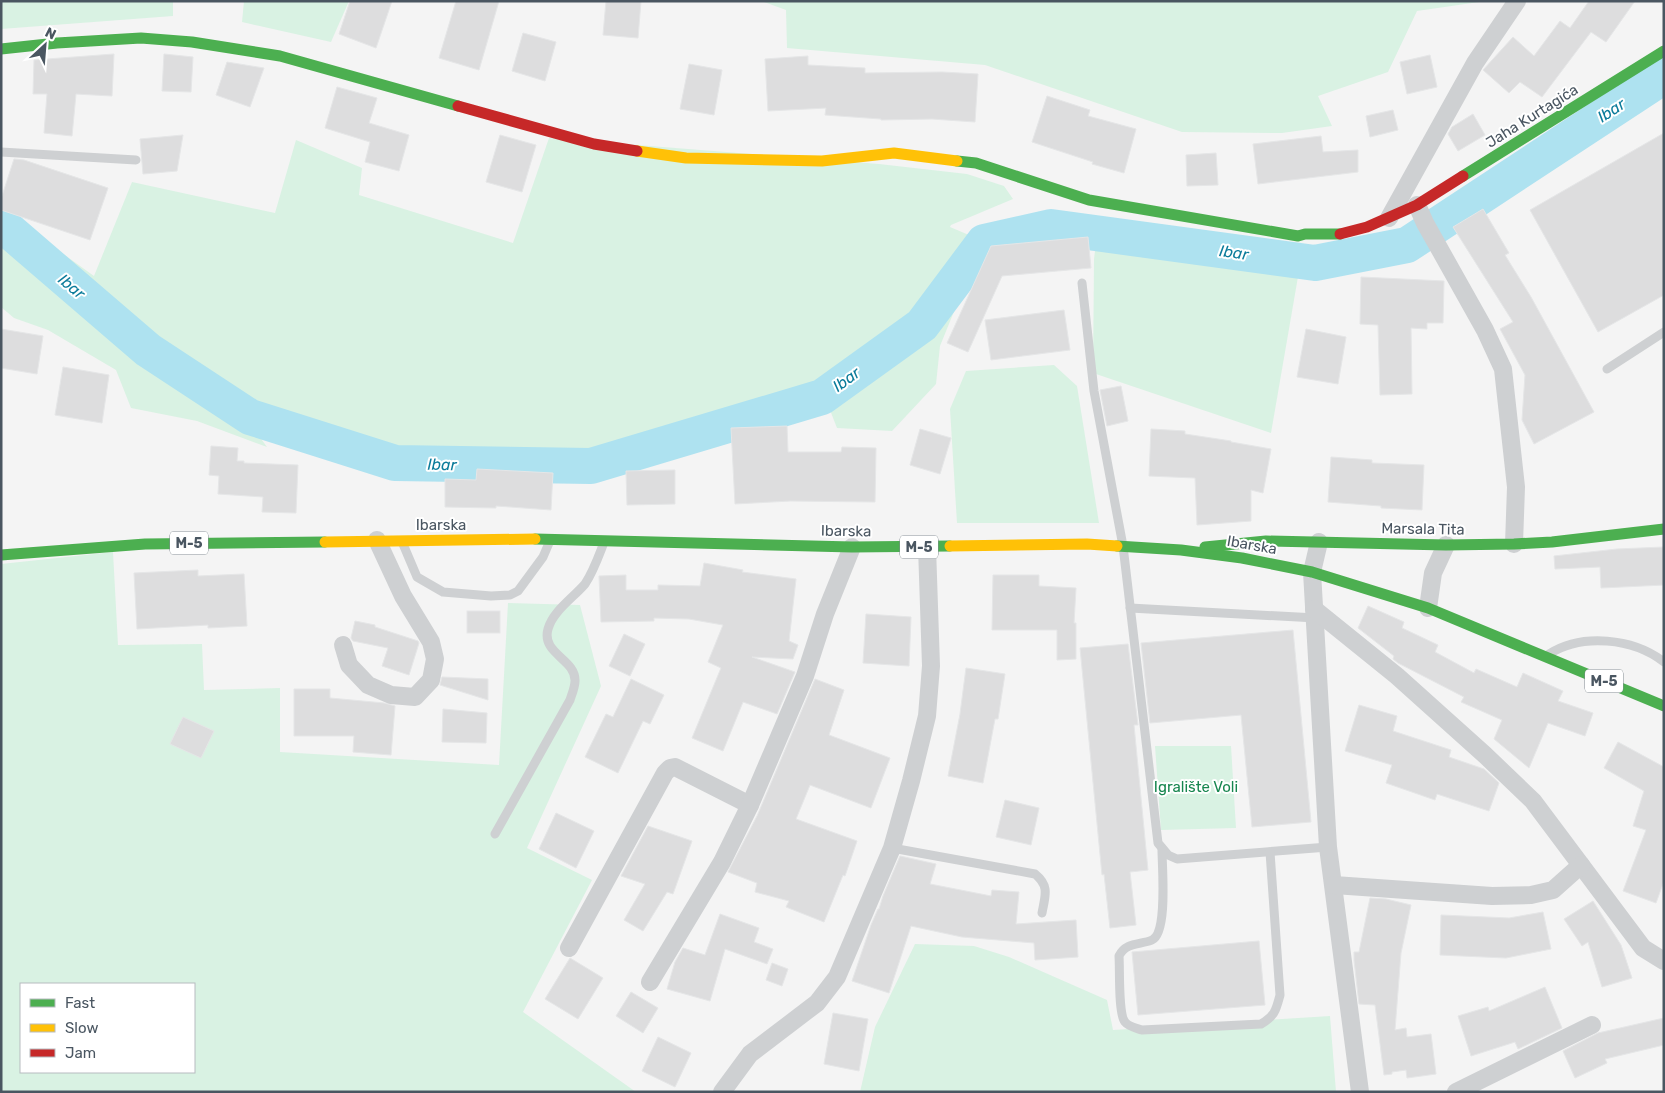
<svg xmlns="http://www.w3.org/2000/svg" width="1665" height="1093" viewBox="0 0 1665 1093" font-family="Rubik,sans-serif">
<rect width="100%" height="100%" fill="#f4f4f4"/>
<!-- green -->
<g fill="#d9f2e3" fill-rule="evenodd">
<polygon points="1,1 173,1 173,16 1,29"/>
<polygon points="244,1 349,1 331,42 242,22"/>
<polygon points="761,1 1486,1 1417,11 1388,72 1318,96 1332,126 1282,133 1182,132 985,65 787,48 786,10"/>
<polygon points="549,138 879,164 967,174 1004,186 1013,199 951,225 950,227 976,238 913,318 818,390 592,457 399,450 258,408 150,336 27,228 94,276 132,182 275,213 296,140 362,168 359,195 513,243"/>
<polygon points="1,236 146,357 254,429 267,447 197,421 131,408 116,370 48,330 14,318 1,307"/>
<polygon points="1096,243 1299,271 1271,433 1093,373 1094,259"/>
<polygon points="968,277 940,346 936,384 892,431 837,428 828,405 926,334"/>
<polygon points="1054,365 1077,386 1099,523 957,523 950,409 966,371"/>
<path d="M113,552L118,645L202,644L204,690L280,688V752L499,765L508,603L580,605L601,686L527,848L592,880L523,1012L636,1092H1V564ZM21,984H194V1072H21Z"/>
<polygon points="1155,746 1231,746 1236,828 1161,830"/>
<polygon points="915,944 974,946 1009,957 1107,1000 1113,1030 1330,1016 1336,1092 860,1092 875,1027"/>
</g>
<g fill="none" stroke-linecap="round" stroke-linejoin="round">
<!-- river -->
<polyline stroke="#aee2f0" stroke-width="36" points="1,226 6,228 148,350 250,417 395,463 591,466 822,397 922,325 984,242 1051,227 1315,263 1407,245 1664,76"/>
</g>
<!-- building -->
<g fill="#ddddde" stroke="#e5e6e7">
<polygon points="350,1 392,1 376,48 339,34"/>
<polygon points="456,1 499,1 479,70 439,58"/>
<polygon points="606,1 641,1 638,38 603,35"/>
<polygon points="1589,1 1635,1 1606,42 1591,32 1542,97 1520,82 1509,93 1483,70 1513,37 1534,56 1560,21 1570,28"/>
<polygon points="523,33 556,42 545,81 512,71"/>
<polygon points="114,54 112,96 76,94 72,136 44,133 47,94 33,94 34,60"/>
<polygon points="164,54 193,57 191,92 162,91"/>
<polygon points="1430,55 1437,87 1407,94 1400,62"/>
<polygon points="808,56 808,65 865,68 865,73 942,72 978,74 975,122 932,119 881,120 881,119 825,115 826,108 768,111 765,59"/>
<polygon points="227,62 264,68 250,107 216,95"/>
<polygon points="689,64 722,70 714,115 680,109"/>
<polygon points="337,87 377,98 369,123 409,135 399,171 365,162 370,142 325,128"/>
<polygon points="1047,96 1090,110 1088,116 1136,129 1124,173 1092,164 1093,162 1032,142"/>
<polygon points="1393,110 1398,130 1370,137 1366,116"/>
<polygon points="1473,114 1485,135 1458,151 1448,134 1452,127"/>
<polygon points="1664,133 1664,295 1598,332 1530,210"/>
<polygon points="183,135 177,171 143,174 140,139"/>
<polygon points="500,135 536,145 522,192 486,182"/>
<polygon points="1321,136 1323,152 1358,150 1358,172 1258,184 1253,144"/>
<polygon points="1216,153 1218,185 1187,186 1186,155"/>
<polygon points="14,159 24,160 108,188 90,240 1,210 1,199"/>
<polygon points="1483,209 1509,253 1505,255 1531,297 1594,412 1534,444 1522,420 1525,375 1500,329 1513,322 1453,227"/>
<polygon points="1088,237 1091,268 1002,276 968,352 947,343 991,246"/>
<polygon points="1361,277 1444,281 1443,323 1427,323 1427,329 1411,328 1412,394 1380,395 1378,325 1360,324"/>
<polygon points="1064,310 1070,350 991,360 985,320"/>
<polygon points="1,329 43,336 37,374 1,368"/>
<polygon points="1306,329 1346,337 1338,384 1297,377"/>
<polygon points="63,367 109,375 102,423 55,415"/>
<polygon points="1121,386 1128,421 1107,426 1100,390"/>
<polygon points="787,426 788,452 841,452 842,447 876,448 875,502 791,501 735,504 731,428"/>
<polygon points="920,429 951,438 940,474 910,465"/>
<polygon points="1151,429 1185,431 1185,434 1231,441 1231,442 1271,449 1263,493 1251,490 1251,521 1197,525 1195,478 1149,476"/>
<polygon points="211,446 238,448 237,461 244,461 244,463 298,465 296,513 262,512 263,497 218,494 219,476 209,475"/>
<polygon points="1331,457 1372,460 1372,463 1424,465 1422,510 1381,508 1381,506 1328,502"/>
<polygon points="477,469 553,473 551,510 496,506 496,508 445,507 445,479 476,480"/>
<polygon points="675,470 675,504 627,505 626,471"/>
<polygon points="1664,547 1664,585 1601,588 1600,567 1555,569 1554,556 1617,549"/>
<polygon points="704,563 743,570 742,572 796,579 789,641 798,645 793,659 752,657 795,672 777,714 743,702 723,751 692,738 721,668 708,662 723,625 689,619 654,618 654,621 601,622 599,576 626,575 626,590 658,590 658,585 700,586"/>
<polygon points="198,570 198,576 244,574 247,626 208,628 208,625 137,629 134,573"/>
<polygon points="993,575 1039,575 1039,586 1076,588 1074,623 1076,623 1076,659 1057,660 1057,630 992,630"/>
<polygon points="1368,606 1404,622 1402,628 1438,645 1435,652 1474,673 1476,669 1517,687 1523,673 1563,691 1558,701 1593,713 1585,736 1548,723 1529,768 1494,739 1502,720 1461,702 1464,697 1398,663 1393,659 1394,656 1358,628"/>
<rect x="467" y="611" width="33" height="22"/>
<polygon points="866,614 911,617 909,666 863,663"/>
<polygon points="355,621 375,625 375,627 418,641 419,643 409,675 382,666 388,648 353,641 351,638"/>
<polygon points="1293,630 1311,822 1252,827 1241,715 1150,723 1141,643"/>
<polygon points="624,634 645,644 630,676 609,666"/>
<polygon points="1128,644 1138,725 1134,725 1148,870 1130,872 1136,925 1110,928 1104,874 1102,875 1080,648"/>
<polygon points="966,668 1005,674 998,719 995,719 983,783 948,776 960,714"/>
<polygon points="442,677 488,679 488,700 440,685"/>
<polygon points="631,679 664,695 650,724 643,721 618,773 585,757 606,714 613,717"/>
<polygon points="815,679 844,690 829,735 890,758 871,808 810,785 796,819 857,841 845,876 843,875 824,922 786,907 789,901 755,892 757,883 728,872 757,816"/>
<polygon points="294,689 330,689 330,698 384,703 395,706 391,755 353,752 354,736 294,736"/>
<polygon points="1359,705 1397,716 1393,731 1451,750 1449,757 1484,769 1499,783 1489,811 1437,794 1435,800 1386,783 1392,765 1345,751"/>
<polygon points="443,709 487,713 486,743 442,742"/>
<polygon points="183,717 214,731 201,758 170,744"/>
<polygon points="1618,742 1664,767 1664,881 1656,903 1623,891 1646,830 1633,826 1644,791 1604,768"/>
<polygon points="1005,800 1039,808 1031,845 996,837"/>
<polygon points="556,813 594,831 576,868 539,849"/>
<polygon points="648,826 692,841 673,894 667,892 643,931 624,920 645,884 621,876"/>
<polygon points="900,856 936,864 930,884 991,896 992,890 1019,892 1016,924 1076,920 1078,957 1035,960 1034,943 962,937 911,926 889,993 852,981 871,925 878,909 879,909 883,896"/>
<polygon points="1370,898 1386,899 1411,905 1401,953 1395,1030 1406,1028 1407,1037 1431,1034 1436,1074 1407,1078 1406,1070 1392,1072 1392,1074 1384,1075 1375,1005 1359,1004 1354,960 1354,952 1359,952"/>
<polygon points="1593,901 1621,945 1632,978 1602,987 1588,942 1582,946 1564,919"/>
<polygon points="1543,912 1551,949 1506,958 1440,955 1441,915 1509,918"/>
<polygon points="720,914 759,928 754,942 773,949 767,964 725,949 710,1001 667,989 675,962 683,948 705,955"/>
<polygon points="1259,941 1265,1005 1138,1015 1132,952"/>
<polygon points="570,958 603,978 578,1019 545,999"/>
<polygon points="772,963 788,969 782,986 766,980"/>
<polygon points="1545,987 1562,1028 1518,1049 1515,1042 1471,1056 1458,1016 1488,1007 1489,1011"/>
<polygon points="631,992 658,1008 643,1033 616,1016"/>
<polygon points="833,1013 868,1019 859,1071 824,1064"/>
<polygon points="1664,1018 1664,1045 1605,1059 1607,1063 1575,1078 1563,1051 1598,1033"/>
<polygon points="658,1037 691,1053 675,1087 642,1071"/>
</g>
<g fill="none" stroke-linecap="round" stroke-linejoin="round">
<!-- lane -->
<g stroke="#ced0d2" stroke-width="9">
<polyline points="1,152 136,160"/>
<polyline points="1082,283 1094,391 1123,546 1158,843 1168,855 1177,859 1328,847"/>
<polyline points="1607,369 1664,332"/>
<polyline points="403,544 417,577 443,592 491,596 510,595 518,591 543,557 549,543"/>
<polyline points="1130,608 1316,618"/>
<path d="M1549,654C1582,633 1633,638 1664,662"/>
<path d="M495,834L570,700C572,694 575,687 575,681C576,659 541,654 548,629C553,611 573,598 585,584C593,572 598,558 603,545"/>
<path d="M892,848L1035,874C1050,886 1045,896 1042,913"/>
<path d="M1162,850C1162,867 1168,933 1152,940C1140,945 1126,942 1119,956C1120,968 1118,1014 1125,1022C1129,1027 1136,1028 1142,1030L1261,1024C1275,1016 1276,1010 1280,995L1270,852"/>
</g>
<!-- street -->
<g stroke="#ced0d2" stroke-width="18">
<polyline points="1417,205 1425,223 1485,330 1503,369 1516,487 1514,544"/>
<polyline points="1389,218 1475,63 1517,1"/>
<polyline points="1319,542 1312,572 1328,847 1360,1092"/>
<polyline points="1428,608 1433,573 1446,545"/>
<polyline points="1314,609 1397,676 1485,755 1533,801 1643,948 1664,961"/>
<polyline points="343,645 349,665 368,685 391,695 415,697 431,680 435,659 431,642 403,596 377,540"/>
<polyline points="1334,885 1492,896 1531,895 1553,890 1581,865"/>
<polyline points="569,948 665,773 670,768 675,767 750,805"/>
<polyline points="650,982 722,862 750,805 805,676 825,614 852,547"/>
<polyline points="722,1092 750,1054 817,1003 837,977 892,848 911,781 927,716 931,666 927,547"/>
<polyline points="1456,1092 1592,1025"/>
</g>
<!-- fast -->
<g stroke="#4caf50" stroke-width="11">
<polyline points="1,49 57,43 141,38 192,42 280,56 458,106"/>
<polyline points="957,161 976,163 1089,200 1298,236 1305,234 1340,234"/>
<polyline points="1463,176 1664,51"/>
<polyline points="535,539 852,547 950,546"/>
<polyline points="1117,546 1181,550 1242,558 1312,572 1428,608 1664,706"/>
<polyline points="1205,547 1266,541 1446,545 1514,544 1552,542 1664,529"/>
<polyline points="1,555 145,544 325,542"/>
</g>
<!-- slow -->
<g stroke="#ffc107" stroke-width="11">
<polyline points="637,151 686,158 822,161 894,153 957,161"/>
<polyline points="325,542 535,539"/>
<polyline points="950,546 1087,544 1117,546"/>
</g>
<!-- jam -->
<g stroke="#c62828" stroke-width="11">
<polyline points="458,106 594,144 637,151"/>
<polyline points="1340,234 1367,227 1417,205 1463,176"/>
</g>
</g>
<g text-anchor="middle" stroke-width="4" stroke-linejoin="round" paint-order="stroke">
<!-- shield labels -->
<g fill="#fff" stroke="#808990" stroke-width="1">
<rect x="170" y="531.5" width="38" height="23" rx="4"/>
<rect x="900" y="535.5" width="38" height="23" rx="4"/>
<rect x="1585" y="669.5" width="38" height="23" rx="4"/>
</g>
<g font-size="14" font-weight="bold" fill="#4a5661">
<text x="189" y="548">M-5</text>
<text x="919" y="552">M-5</text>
<text x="1604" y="686">M-5</text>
</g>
<!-- street labels -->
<g font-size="15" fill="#4a5661" stroke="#fff">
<text transform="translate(1532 116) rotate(-32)" y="5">Jaha Kurtagića</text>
<text x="441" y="530">Ibarska</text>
<text transform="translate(1423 529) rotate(1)" y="5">Marsala Tita</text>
<text transform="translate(846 531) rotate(1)" y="5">Ibarska</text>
<text transform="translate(1252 545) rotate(10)" y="5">Ibarska</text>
</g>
<!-- park labels -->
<g font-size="15" fill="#17864f" stroke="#fff">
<text x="1196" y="792">Igralište Voli</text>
</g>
<!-- water labels -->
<g font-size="16" font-style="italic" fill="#0c7c9b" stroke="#fff">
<text transform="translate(1611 110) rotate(-33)" y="6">Ibar</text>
<text transform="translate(1234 252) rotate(8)" y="6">Ibar</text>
<text transform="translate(72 286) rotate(40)" y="6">Ibar</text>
<text transform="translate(846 379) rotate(-36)" y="6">Ibar</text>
<text transform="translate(442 464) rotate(1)" y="6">Ibar</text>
</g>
</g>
<!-- border -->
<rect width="1665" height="1093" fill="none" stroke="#4a5661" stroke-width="5"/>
<!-- legend -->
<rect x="20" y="983" width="175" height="90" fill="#ffffff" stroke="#b7bbc0"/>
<rect x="30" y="999" width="25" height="8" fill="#4caf50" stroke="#b7bbc0"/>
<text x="65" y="1008" font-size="15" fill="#4a5661">Fast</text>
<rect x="30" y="1024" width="25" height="8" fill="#ffc107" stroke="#b7bbc0"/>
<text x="65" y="1033" font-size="15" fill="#4a5661">Slow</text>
<rect x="30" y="1049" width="25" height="8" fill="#c62828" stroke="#b7bbc0"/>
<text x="65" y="1058" font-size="15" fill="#4a5661">Jam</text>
<!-- north arrow -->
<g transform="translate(45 45) rotate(26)" stroke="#ffffff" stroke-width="4" paint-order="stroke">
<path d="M0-4L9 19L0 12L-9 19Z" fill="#4a5661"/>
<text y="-8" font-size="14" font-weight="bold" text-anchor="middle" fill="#4a5661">N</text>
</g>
</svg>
